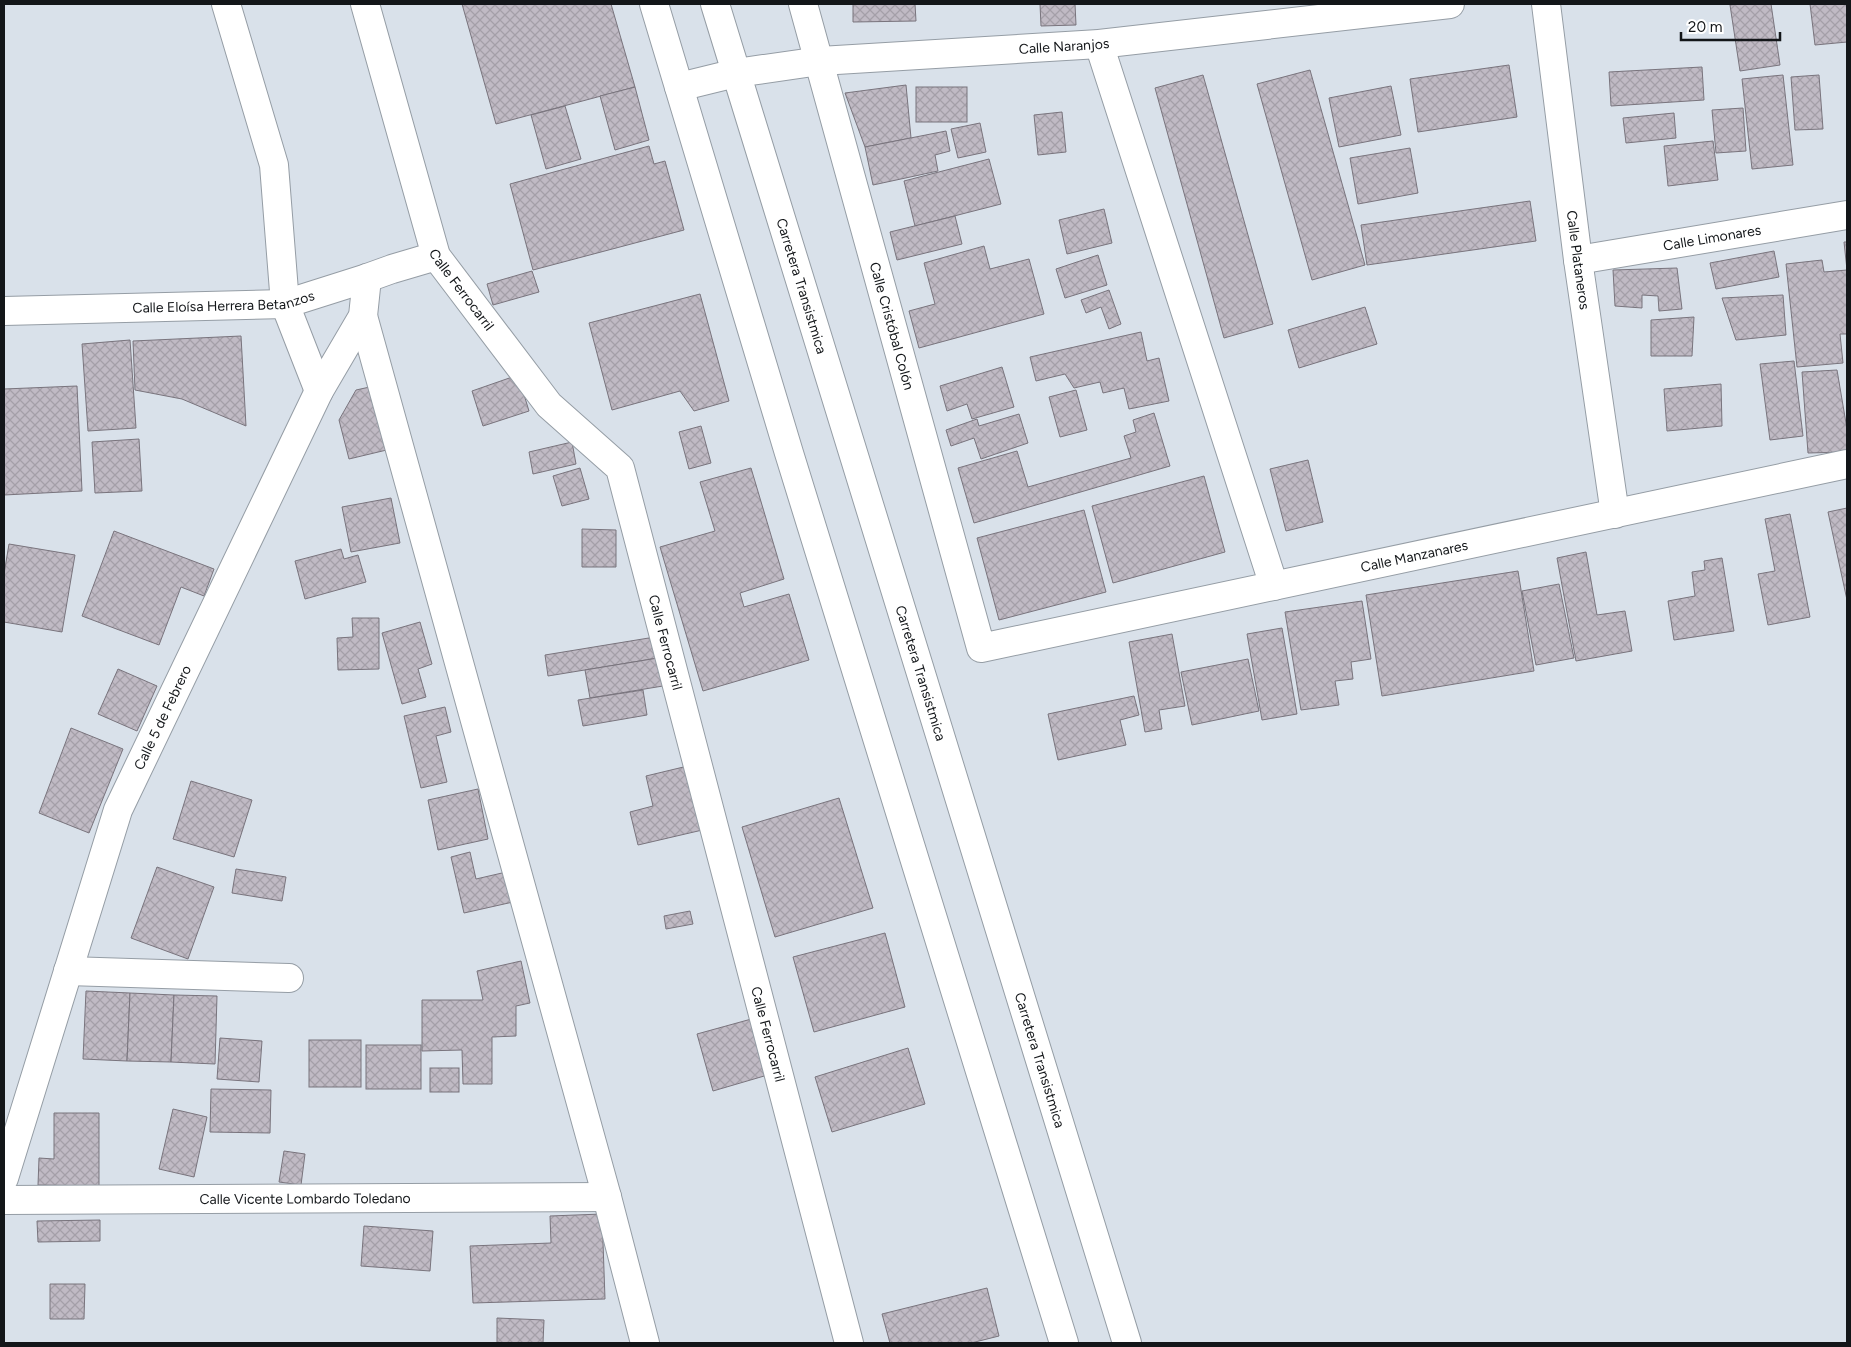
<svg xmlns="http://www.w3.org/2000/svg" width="1851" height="1347" viewBox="0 0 1851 1347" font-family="Figtree,sans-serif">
<defs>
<pattern id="building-cross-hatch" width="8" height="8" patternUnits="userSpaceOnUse" patternTransform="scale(1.25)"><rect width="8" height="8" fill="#c0bac4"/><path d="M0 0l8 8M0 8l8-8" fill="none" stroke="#a49fa8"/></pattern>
</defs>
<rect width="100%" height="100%" fill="#d9e1ea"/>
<!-- building -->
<g fill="url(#building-cross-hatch)" stroke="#79747d">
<polygon points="462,4 611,4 635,87 496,124"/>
<polygon points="853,4 915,4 916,21 853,22"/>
<polygon points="1040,4 1075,4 1076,25 1041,26"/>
<polygon points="1739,4 1771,4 1780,65 1740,71 1730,5"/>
<polygon points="1810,4 1847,4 1847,42 1815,45"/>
<polygon points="1509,65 1517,117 1418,132 1410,79"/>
<polygon points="1702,67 1704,100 1611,106 1609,72"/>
<polygon points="1310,70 1365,265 1312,280 1257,84"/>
<polygon points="1203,75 1273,324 1224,338 1155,88"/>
<polygon points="1783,75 1793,165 1752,169 1742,79"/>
<polygon points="1819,75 1823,129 1795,130 1791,77"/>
<polygon points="906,85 911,138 865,147 845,93"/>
<polygon points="1391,86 1401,135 1339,147 1329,98"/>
<polygon points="635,87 649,140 615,150 600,96"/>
<rect x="916" y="87" width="51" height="35"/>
<polygon points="565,106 581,159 546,169 531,115"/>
<polygon points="1743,108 1746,151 1716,153 1712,110"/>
<polygon points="1062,112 1066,152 1038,155 1034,115"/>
<polygon points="1674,113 1676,138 1626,143 1623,118"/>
<polygon points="980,123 986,152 958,158 951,129"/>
<polygon points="946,131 950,151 935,155 938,171 873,185 865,147"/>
<polygon points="1713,141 1718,180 1668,186 1664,146"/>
<polygon points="649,146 654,164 665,161 684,230 533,270 510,184"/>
<polygon points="1410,148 1418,193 1358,204 1350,158"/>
<polygon points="989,159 1001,204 915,226 904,181"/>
<polygon points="1530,201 1536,241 1367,265 1361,225"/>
<polygon points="1104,209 1112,243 1067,254 1059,220"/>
<polygon points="955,216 962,244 897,260 890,232"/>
<polygon points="1844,242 1847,242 1847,334 1840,334 1843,363 1797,367 1786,264 1822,260 1824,272 1847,270"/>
<polygon points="984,246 990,269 1029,259 1044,314 919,348 909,311 935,304 924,263"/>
<polygon points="1774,251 1779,277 1716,289 1710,263"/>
<polygon points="1098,255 1107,285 1065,298 1056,269"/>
<polygon points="1677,268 1682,309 1659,311 1658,296 1642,295 1642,308 1615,306 1613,270"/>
<polygon points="532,271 539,292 493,305 487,284"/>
<polygon points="1109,290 1121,324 1109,329 1101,307 1086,313 1081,300"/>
<polygon points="700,294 729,401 694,411 680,391 612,410 589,323"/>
<polygon points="1783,295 1786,335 1736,340 1722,298"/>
<polygon points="1365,307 1377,344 1299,368 1288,330"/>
<polygon points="1694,317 1692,356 1651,356 1651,320"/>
<polygon points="1141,332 1147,361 1159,358 1169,401 1129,409 1124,388 1103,393 1100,382 1074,388 1065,374 1036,381 1030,357"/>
<polygon points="241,336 246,426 182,399 135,390 133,341"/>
<polygon points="130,340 136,428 88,431 82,344"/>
<polygon points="1794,361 1803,436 1770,440 1760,364"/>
<polygon points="1002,367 1014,407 972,419 967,404 947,411 940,386"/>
<polygon points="1837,370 1847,429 1847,452 1808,453 1802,372"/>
<polygon points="518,375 529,411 483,426 472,391"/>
<polygon points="1721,384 1722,426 1667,431 1664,389"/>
<polygon points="379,385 395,448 349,459 339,420 356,390"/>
<polygon points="77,386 82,491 4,495 4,389"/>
<polygon points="1076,390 1087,430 1060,437 1049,397"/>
<polygon points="1154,413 1170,466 974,523 958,468 1017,451 1028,487 1131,458 1124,436 1136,432 1133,420"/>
<polygon points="1019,414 1028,443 981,459 974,438 951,446 946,430 977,419 979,426"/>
<polygon points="701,426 711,463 689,469 679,432"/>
<polygon points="139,439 142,491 95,493 92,442"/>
<polygon points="572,442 576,464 533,474 529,452"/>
<polygon points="1308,460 1323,522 1286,531 1270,469"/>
<polygon points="580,468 589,499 562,506 553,476"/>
<polygon points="751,468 784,579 740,593 744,607 789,594 809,660 703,691 660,547 715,531 700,482"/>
<polygon points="1204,476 1225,552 1113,583 1092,506"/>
<polygon points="391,498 400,543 351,552 342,507"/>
<polygon points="1847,508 1847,600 1828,512"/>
<polygon points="1084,510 1106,592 999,620 977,538"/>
<polygon points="1790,514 1810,617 1768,625 1758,574 1775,571 1765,519"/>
<polygon points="582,529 616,530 616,567 582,567"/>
<polygon points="114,531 214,569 204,596 181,587 159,645 82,616"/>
<polygon points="9,544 75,555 62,632 4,622 4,574"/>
<polygon points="341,549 344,559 358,555 366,582 305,599 295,561"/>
<polygon points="1586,552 1597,615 1625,611 1632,651 1576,661 1557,558"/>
<polygon points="1722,558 1734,631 1674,640 1668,601 1695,596 1692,572 1705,570 1704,561"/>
<polygon points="1518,571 1534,671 1382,696 1366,595"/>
<polygon points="1559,584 1574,658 1536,665 1522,591"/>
<polygon points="1362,601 1371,659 1351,662 1353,679 1335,681 1339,705 1301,710 1285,612"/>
<polygon points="352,618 379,618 379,669 338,670 337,638 353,637"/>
<polygon points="420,622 432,664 418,669 426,697 402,704 382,633"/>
<polygon points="1282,628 1297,714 1262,720 1247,634"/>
<polygon points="1172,634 1185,706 1159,710 1162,729 1145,732 1129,642"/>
<polygon points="661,636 664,657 548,676 545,655"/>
<polygon points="664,657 669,685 590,698 585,670"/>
<polygon points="1248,659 1259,711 1192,725 1181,672"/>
<polygon points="118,669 157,686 137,731 98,714"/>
<polygon points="643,690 647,715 583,726 578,700"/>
<polygon points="1134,696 1139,715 1120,720 1126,745 1058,760 1048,714"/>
<polygon points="445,707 451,732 436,736 447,782 421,788 404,716"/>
<polygon points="71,728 123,749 89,833 39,813"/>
<polygon points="696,764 711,828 638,845 630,812 653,806 646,776"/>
<polygon points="191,781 252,800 234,857 173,839"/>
<polygon points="478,789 488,839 438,850 428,800"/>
<polygon points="839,798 873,908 775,937 742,827"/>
<polygon points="470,852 476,879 515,870 522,900 464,913 451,857"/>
<polygon points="157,867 214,887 188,959 131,938"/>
<polygon points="236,869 286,877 282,901 232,893"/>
<polygon points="690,911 693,924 666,929 664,916"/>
<polygon points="885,933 905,1007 814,1032 793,957"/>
<polygon points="521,961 530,1003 516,1006 516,1036 492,1037 492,1084 463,1084 462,1050 422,1051 422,1000 483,1000 477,971"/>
<polygon points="86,991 130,993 127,1061 83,1059"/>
<polygon points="130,993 174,995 171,1062 127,1061"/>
<polygon points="174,995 217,996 215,1064 171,1062"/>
<polygon points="755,1018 771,1074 713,1091 697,1034"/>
<polygon points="220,1038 262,1041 259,1082 217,1079"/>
<rect x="309" y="1040" width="52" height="47"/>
<rect x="366" y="1045" width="55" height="44"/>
<polygon points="908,1048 925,1104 832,1132 815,1077"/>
<rect x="430" y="1068" width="29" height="24"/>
<polygon points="211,1089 271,1090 270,1133 210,1132"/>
<polygon points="173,1109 207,1117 194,1177 159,1169"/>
<polygon points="54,1113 99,1113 99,1186 38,1185 39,1158 54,1159"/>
<polygon points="284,1151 305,1154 301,1185 279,1182"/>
<polygon points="602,1214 605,1299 473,1303 470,1246 551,1243 550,1216"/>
<polygon points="100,1220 100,1241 38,1242 37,1221"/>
<polygon points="364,1226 433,1231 430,1271 361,1266"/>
<polygon points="50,1284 85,1284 84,1319 50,1319"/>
<polygon points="987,1288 999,1336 971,1343 890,1343 882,1314"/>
<polygon points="497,1318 544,1320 543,1343 497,1343"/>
</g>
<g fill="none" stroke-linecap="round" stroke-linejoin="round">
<defs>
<g id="minor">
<polyline points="226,4 274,165 285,304 319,391"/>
<path id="s1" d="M365,4L436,256L549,405L620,468L849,1343"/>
<path id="s2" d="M803,4L981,648L1847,464"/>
<path id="s3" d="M1546,4L1578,260L1615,514"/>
<polyline points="1099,44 1274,586"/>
<path id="s4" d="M679,87L736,73L820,61L1099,44L1450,4"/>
<path id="s5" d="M1578,260L1847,215"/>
<path id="s6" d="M4,311L285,304L367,278L392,269L436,256"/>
<polyline points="363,316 607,1197 645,1343"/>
<polyline points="68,971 289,978"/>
<path id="s7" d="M4,1178L118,810L319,391L363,316L367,278"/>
<path id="s8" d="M4,1200L607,1197"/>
</g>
<g id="major">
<polyline points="654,4 789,453 1064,1343"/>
<path id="s9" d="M715,4L1127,1343"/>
</g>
</defs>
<!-- minor casing -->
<use href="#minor" stroke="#959da5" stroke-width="30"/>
<!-- major casing -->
<use href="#major" stroke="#959da5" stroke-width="30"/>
<!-- minor -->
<use href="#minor" stroke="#fff" stroke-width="28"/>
<!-- major -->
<use href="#major" stroke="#fff" stroke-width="28"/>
</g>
<g text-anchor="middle" stroke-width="4" stroke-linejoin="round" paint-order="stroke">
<!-- street labels -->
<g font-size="14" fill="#131619" stroke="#fff">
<text dy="5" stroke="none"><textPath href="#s4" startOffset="388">Calle Naranjos</textPath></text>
<text dy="5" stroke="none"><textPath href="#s5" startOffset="136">Calle Limonares</textPath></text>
<text dy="5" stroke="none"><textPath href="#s3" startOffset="258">Calle Plataneros</textPath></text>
<text dy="5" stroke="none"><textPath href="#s9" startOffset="295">Carretera Transistmica</textPath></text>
<text dy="5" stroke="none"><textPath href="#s1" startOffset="304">Calle Ferrocarril</textPath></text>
<text dy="5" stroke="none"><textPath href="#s6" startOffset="220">Calle Eloísa Herrera Betanzos</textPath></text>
<text dy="5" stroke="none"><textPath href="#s2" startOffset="334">Calle Cristóbal Colón</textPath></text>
<text dy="5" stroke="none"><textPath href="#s2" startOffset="1111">Calle Manzanares</textPath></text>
<text dy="5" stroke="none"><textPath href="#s1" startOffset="724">Calle Ferrocarril</textPath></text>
<text dy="5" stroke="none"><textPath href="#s9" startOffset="700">Carretera Transistmica</textPath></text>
<text dy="5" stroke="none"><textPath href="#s7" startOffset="488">Calle 5 de Febrero</textPath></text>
<text dy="5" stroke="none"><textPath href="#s1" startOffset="1129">Calle Ferrocarril</textPath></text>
<text dy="5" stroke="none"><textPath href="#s9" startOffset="1105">Carretera Transistmica</textPath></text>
<text dy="5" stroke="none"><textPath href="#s8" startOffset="301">Calle Vicente Lombardo Toledano</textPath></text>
</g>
</g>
<!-- border -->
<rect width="1851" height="1347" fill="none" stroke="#131619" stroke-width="10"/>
<!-- scale -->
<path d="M1681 32v8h99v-8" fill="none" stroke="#131619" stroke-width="2.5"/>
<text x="1688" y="32" font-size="15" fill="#131619" stroke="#ffffff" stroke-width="4" paint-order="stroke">20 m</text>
</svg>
